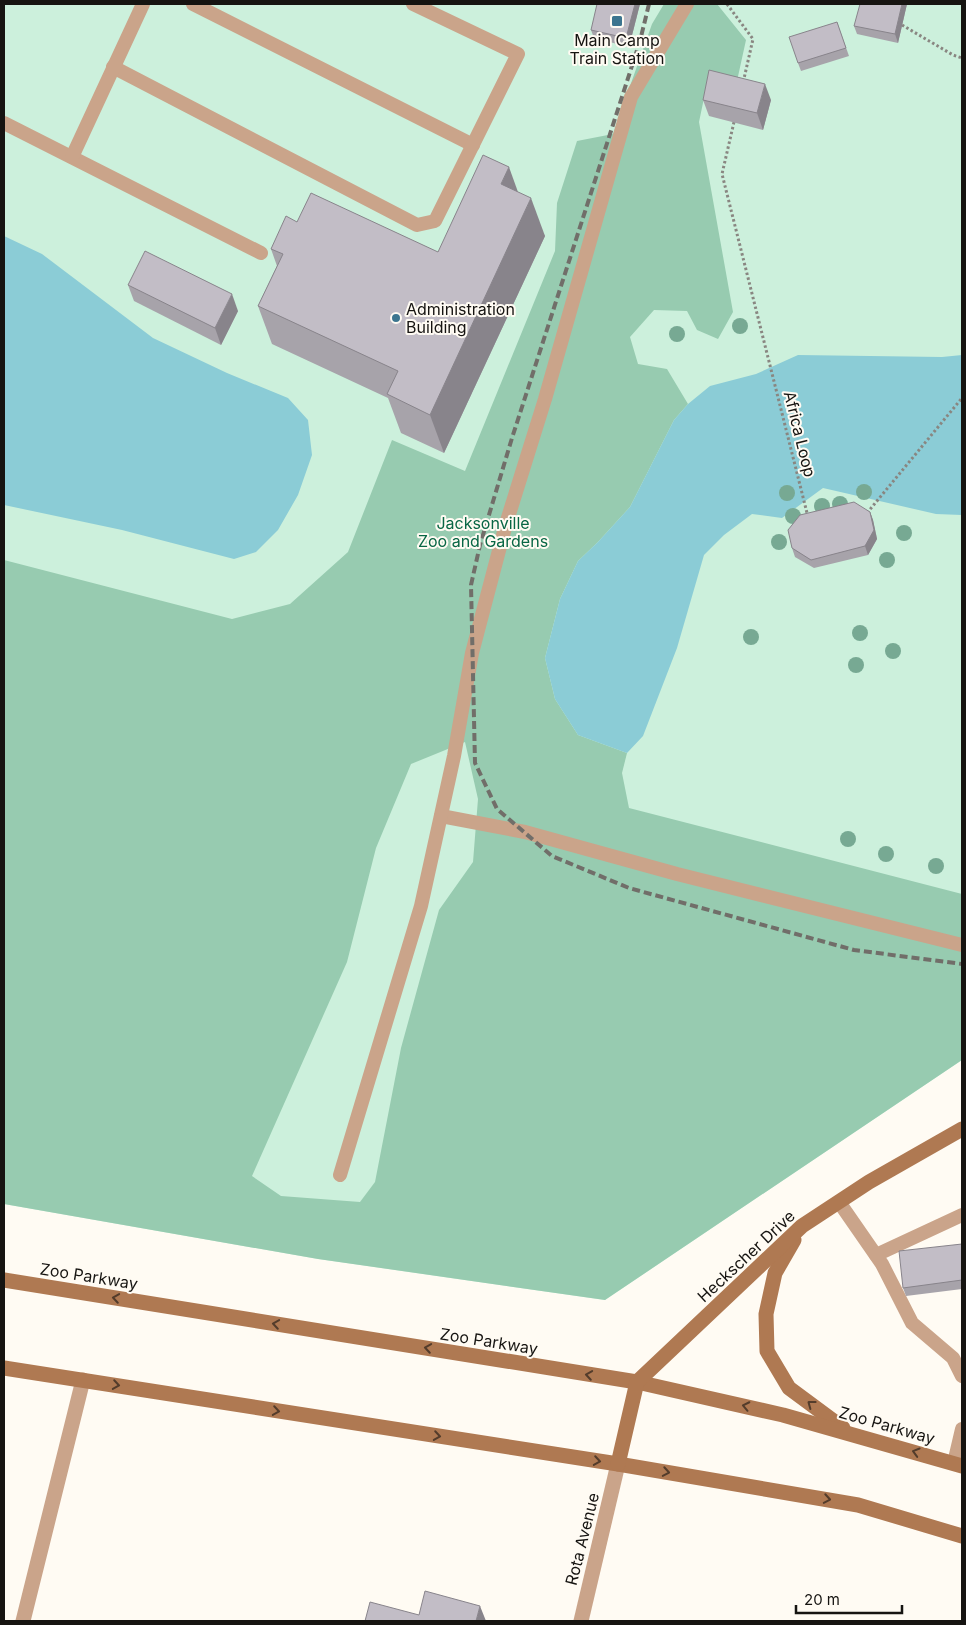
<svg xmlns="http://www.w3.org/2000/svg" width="966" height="1625" viewBox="0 0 966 1625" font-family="Inter,sans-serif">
<rect width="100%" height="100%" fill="#fffbf3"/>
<!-- green -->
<polygon fill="#ccf0dc" points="4,4 962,4 962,1060 605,1300 318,1259 4,1204"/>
<!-- forest -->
<path fill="#97cbb0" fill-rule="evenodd" d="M664,4H717L746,40L737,81L708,79L699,122L733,312L718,339L697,330L687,311L654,310L630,337L638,364L667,369L688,404L674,420L630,507L598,542L578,561L560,599L545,658L555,699L578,735L627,753L622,773L629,808L962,894V1060L605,1300L318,1259L4,1204V560L232,619L290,604L348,552L392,440L465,471L555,251L557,203L577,141L613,134L652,24ZM465,742L478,799L473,862L439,910L401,1048L375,1182L360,1202L281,1196L252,1176L347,962L376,848L411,764Z"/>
<!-- water -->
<g fill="#8bccd6">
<polygon points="4,236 42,254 153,338 227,373 288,398 308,420 312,455 298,495 278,530 256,552 234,559 122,530 4,505"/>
<polygon points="798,355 942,357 962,355 962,515 936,514 823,488 782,518 752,514 724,535 704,555 677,648 643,736 627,753 578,735 555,699 545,658 560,599 578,561 598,542 630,507 674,420 688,404 710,386 756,374"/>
</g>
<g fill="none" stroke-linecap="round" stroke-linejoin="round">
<!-- path -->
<g stroke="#898681" stroke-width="3" stroke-dasharray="2.5 2.5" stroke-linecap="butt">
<polyline points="727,4 753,39 743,83"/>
<polyline points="902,25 953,55 962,58"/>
<polyline points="734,122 722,174 808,517"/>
<polyline points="867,513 962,398"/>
</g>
<!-- lane -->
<g stroke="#caa48a" stroke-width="14">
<polyline points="193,4 473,145"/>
<polyline points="113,67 417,225 435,221 518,54 413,4"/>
<polyline points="4,123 261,253"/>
<polyline points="72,157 143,4"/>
<polyline points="441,816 525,832 677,874 962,945"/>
<polyline points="340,1175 421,906 454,756 472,653 506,524 545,399 631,97 687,4"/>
<polyline points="839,1202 882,1264 912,1323 953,1358 962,1376"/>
<polyline points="876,1255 962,1215"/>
<polyline points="954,1463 962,1429"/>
</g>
<!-- street -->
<g stroke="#caa48a" stroke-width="15">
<polyline points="23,1621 83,1380"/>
<polyline points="581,1621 618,1464"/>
</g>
<!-- secondary -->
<g stroke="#af7952" stroke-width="15">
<polyline points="794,1240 775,1273 766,1314 767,1351 789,1388 843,1428"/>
<polyline points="4,1280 637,1382 783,1415 962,1466"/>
<polyline points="4,1368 618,1464 858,1505 962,1536"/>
<polyline points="618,1464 637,1382 802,1226 869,1182 962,1129"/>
</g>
<!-- rail -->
<polyline stroke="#716e69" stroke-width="4" stroke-dasharray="8 4" stroke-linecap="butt" points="649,4 640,41 512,438 480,545 471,585 475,763 497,809 552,856 629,888 854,950 962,964"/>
</g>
<!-- trees -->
<g fill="#77a993">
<circle cx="740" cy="326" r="8"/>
<circle cx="677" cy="334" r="8"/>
<circle cx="864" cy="492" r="8"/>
<circle cx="787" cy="493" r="8"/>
<circle cx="840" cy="504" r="8"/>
<circle cx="822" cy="506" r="8"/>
<circle cx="793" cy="516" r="8"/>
<circle cx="904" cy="533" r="8"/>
<circle cx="779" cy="542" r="8"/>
<circle cx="887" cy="560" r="8"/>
<circle cx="860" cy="633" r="8"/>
<circle cx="751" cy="637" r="8"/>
<circle cx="893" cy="651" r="8"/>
<circle cx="856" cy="665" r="8"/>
<circle cx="848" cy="839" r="8"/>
<circle cx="886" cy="854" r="8"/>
<circle cx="936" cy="866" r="8"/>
</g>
<!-- wall -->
<g fill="#a7a3aa">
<polygon points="640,4 629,47 594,38 591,30"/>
<polygon points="907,4 898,43 857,34 854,26"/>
<polygon points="837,22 849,56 801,71 798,63"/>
<polygon points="703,100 771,100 763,130 709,116"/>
<polygon points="518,192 545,236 444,453 401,433 388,398 272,344 258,306 277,266 271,249 297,222 438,252"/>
<polygon points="128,285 238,311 221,345 134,301"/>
<polygon points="870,512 873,520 877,539 868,555 814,568 795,557 792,548"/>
<polygon points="962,1244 962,1289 906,1296 903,1288"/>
</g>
<!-- shaded-wall -->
<g fill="#88848b">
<polygon points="635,4 640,4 629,47 626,38"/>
<polygon points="902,4 907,4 898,43 895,34"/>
<polygon points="765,84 771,100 763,130 757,113"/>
<polygon points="509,167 523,206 501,184"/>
<polygon points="531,198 545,236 444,453 430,415"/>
<polygon points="232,294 238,311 221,345 215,328"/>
<polygon points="870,512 873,520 877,539 868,555 865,546"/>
<polygon points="480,1606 486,1621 476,1621"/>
</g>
<!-- building -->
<g fill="#c2bdc6" stroke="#88848b">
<polygon points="597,4 635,4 626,38 591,30"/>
<polygon points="860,4 902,4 895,34 854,26"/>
<polygon points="837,22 846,48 798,63 789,37"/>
<polygon points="709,70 765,84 757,113 703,100"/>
<polygon points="483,155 509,167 501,184 531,198 430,415 387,394 398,371 258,306 283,254 271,249 286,216 297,222 311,193 438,252"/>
<polygon points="145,251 232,294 215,328 128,285"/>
<polygon points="854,502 870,512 874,530 865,546 811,560 792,548 788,530 800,515"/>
<polygon points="962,1244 962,1280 903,1288 899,1251"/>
<polygon points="425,1591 480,1606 476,1621 365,1621 370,1602 419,1615"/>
</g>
<!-- one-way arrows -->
<defs><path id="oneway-chevron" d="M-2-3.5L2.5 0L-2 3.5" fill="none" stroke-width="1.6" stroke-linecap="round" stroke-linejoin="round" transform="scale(1.25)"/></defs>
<g stroke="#533c2b">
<use href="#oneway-chevron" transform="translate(116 1298) rotate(-171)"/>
<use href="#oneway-chevron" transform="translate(276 1324) rotate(-171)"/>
<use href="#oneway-chevron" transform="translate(428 1348) rotate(-171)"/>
<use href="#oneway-chevron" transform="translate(589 1375) rotate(-171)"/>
<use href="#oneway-chevron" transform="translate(116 1385) rotate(9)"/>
<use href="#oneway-chevron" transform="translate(811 1404) rotate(-143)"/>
<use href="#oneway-chevron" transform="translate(746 1406) rotate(-168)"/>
<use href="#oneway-chevron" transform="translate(276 1411) rotate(9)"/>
<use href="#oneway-chevron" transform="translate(437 1436) rotate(9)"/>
<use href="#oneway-chevron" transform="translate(916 1452) rotate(-164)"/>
<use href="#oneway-chevron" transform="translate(597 1461) rotate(9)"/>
<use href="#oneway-chevron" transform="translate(666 1472) rotate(10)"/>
<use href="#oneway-chevron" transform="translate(827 1499) rotate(10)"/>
</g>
<!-- markers -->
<g fill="#3c758f" stroke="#fffbf3" stroke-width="2">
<rect x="611" y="15" width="12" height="12" rx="2.5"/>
<circle cx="396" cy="318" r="5"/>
</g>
<g text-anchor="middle" stroke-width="4" stroke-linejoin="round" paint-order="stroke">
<!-- poi labels -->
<g font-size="16" fill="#161411" stroke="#fffbf3">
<text x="617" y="46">Main Camp<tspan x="617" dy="18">Train Station</tspan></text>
<text x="406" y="315" text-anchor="start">Administration<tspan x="406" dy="18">Building</tspan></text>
</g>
<!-- street labels -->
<g font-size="16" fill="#161411" stroke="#fffbf3">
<text transform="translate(800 434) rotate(76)" y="6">Africa Loop</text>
<text transform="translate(746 1256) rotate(-43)" y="6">Heckscher Drive</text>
<text transform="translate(89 1276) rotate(9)" y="6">Zoo Parkway</text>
<text transform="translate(489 1341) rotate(9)" y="6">Zoo Parkway</text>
<text transform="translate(887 1425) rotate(16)" y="6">Zoo Parkway</text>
<text transform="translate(582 1539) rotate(-76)" y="6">Rota Avenue</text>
</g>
<!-- park labels -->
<g font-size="16" fill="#086644" stroke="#fffbf3">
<text x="483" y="529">Jacksonville<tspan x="483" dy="18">Zoo and Gardens</tspan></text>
</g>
</g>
<!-- border -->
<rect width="966" height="1625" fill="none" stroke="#161411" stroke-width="10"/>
<!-- scale -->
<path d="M796 1605v8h106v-8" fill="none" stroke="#161411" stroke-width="2.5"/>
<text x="804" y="1605" font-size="15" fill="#161411" stroke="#fffbf3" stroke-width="4" paint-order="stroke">20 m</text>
</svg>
